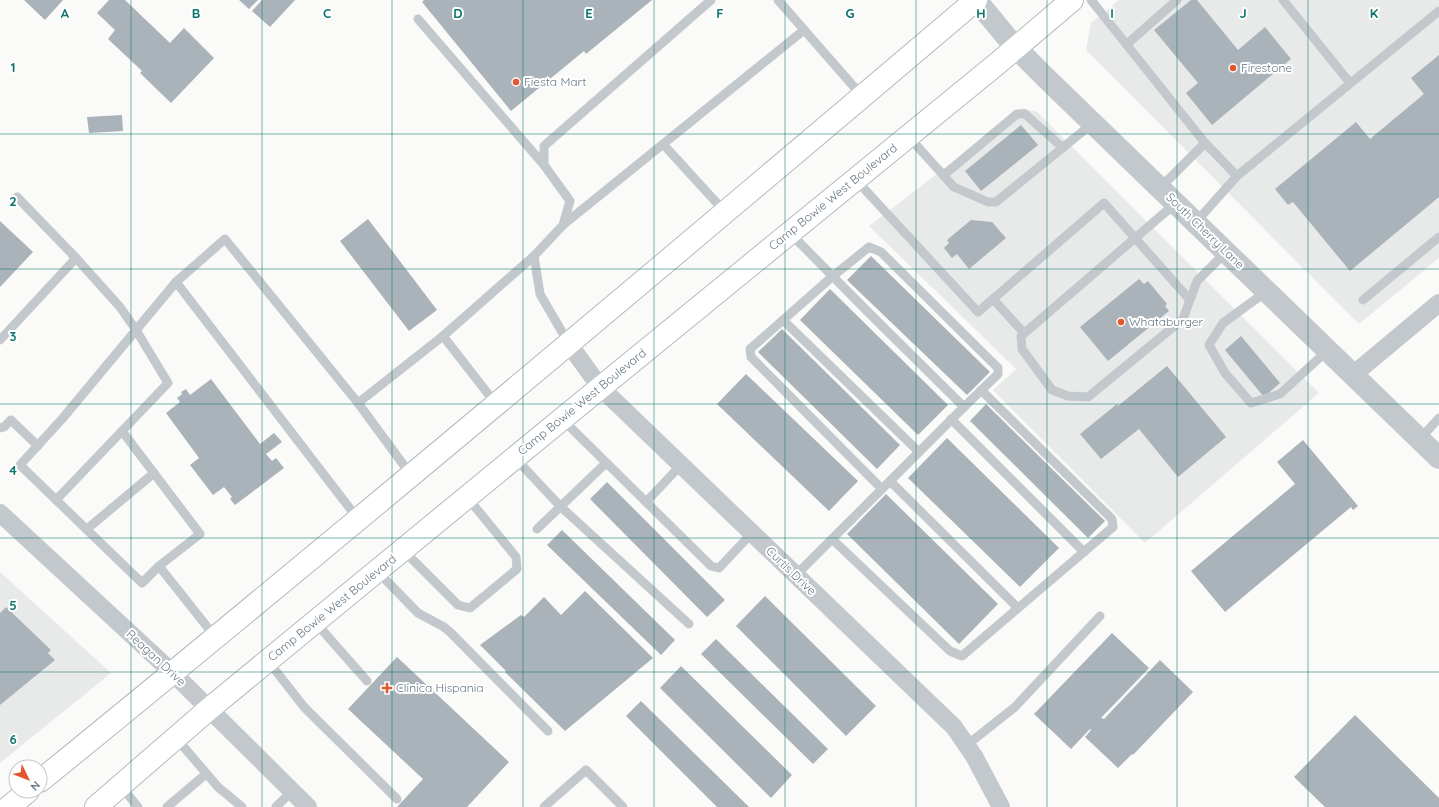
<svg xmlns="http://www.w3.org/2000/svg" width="1439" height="807" viewBox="0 0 1439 807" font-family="Quicksand,sans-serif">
<rect width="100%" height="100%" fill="#fafaf8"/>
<!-- built -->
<g fill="#e8e9e9">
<polygon points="1119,0 1439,0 1439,258 1359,324 1086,50 1091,23"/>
<polygon points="1023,108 1037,112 1319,393 1145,543 993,390 1016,369 869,226"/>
<polygon points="0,572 111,673 0,763"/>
</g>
<!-- building -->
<g fill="#aab3b9">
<polygon points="24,0 63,0 45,20"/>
<polygon points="109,0 125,0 170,43 184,28 214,58 171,103 140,73 142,71 108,39 115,30 97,13"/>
<polygon points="239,0 258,0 249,9"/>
<polygon points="262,0 295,0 270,27 252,11"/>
<polygon points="424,0 652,0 586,54 584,51 511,111 422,2"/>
<polygon points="1191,0 1197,0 1238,50 1265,27 1291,59 1212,125 1186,93 1198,83 1154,30"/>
<polygon points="1439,55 1439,197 1350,271 1293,202 1288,205 1275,189 1356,122 1370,139 1424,94 1411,78"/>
<polygon points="122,115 123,131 89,133 87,117"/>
<polygon points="1021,125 1038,145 981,191 965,171"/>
<polygon points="368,219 437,310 409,331 340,241"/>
<polygon points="971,220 992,222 1006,238 969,269 957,254 952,258 944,248 949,243 947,240"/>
<polygon points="0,221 33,252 0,287"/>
<polygon points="871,256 990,372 967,395 847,280"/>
<polygon points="1139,279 1144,284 1148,281 1167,304 1165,306 1169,311 1108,361 1080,327"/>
<polygon points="830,289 948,405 918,435 800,320"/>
<polygon points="782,329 900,445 877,469 758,352"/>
<polygon points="1241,336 1280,383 1264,397 1225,350"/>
<polygon points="1167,366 1226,437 1178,477 1139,429 1101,459 1080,434 1117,404 1118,406"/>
<polygon points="746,374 858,481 829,511 717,404"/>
<polygon points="211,379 260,444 274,433 282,442 266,454 272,461 276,458 284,468 235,505 230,499 232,497 224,487 213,495 190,465 199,458 166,413 180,402 177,398 182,394 181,392 186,389 190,395"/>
<polygon points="986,404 1105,521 1088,538 970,421"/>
<polygon points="947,438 1059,548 1020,587 908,478"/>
<polygon points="1303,440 1358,506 1353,510 1351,507 1225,612 1191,571 1295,484 1277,462"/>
<polygon points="607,482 725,600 707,617 590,499"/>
<polygon points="886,494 998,604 959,644 847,534"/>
<polygon points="562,530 675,640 661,655 547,545"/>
<polygon points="585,591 653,658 565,731 505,672 506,671 480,645 521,615 524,617 544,597 561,615"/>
<polygon points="765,596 876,706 846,736 736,626"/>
<polygon points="6,607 51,650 48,653 55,660 0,705 0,613"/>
<polygon points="1112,633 1149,668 1101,718 1104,719 1160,660 1193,692 1133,755 1132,754 1118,768 1085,737 1091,730 1090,729 1071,749 1034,714"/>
<polygon points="716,639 828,749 813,764 701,654"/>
<polygon points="397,657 509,762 467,807 397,807 423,779 348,709"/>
<polygon points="681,666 792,775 771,798 660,688"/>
<polygon points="641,701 749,807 717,807 626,716"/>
<polygon points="1355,715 1439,798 1439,807 1325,807 1294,777"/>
</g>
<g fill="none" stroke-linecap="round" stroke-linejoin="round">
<defs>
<g id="primary">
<path d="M40,781C355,525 666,263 976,0"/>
<polyline points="9,807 28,791"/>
<polyline points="96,807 209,709 562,419 998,63 1072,0"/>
</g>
</defs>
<!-- primary casing -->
<use href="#primary" stroke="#b5babe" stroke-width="24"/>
<!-- service -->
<g stroke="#c3c8cc" stroke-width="9">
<polyline points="778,0 862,96"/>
<polyline points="1091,0 1205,143 1237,176 1439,11"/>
<polyline points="1283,0 1350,83"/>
<polyline points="418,19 544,165"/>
<polyline points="1127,44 1177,0"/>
<polyline points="908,136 954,187 988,202 996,202 1093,123"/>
<polyline points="663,144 725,212"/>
<polyline points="944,175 1017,114 1025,114 1063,148"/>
<polyline points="856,180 978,312 1104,203 1190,300"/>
<polyline points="1160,188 1205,143"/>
<polyline points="17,197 76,258 120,307 136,330 168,383 56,500"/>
<polyline points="1176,203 1021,336 1022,349 1052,390 1068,396 1088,397 1183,319 1197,281 1226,252"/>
<polyline points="1196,222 1237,176"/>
<polyline points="563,225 804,30"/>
<polyline points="790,233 866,310 964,407 796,575"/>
<polyline points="176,282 62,419 20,465 142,583 159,566 216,638"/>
<polyline points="1267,291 1223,323 1209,345 1225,373 1251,403 1280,394 1328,350"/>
<polyline points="993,299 1024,333"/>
<polyline points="1363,300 1439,237"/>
<polyline points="783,320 919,452"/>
<polyline points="0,340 76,258"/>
<polyline points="569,344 540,294 534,256 563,225 570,201 544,165 544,146 711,0"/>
<polyline points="358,403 411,475"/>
<polyline points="496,404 443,336 534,256"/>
<polyline points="562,419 711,566 719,568 752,533"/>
<polyline points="951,419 1084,552"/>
<polyline points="0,428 4,427 11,420 38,446"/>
<polyline points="122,431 200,534 159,566"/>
<polyline points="1420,439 1439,418"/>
<polyline points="515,458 561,507 689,624"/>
<polyline points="890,481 1018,608"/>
<polyline points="882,489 751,357 750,349 833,276 869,247 881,252 998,368 998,374 964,407"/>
<polyline points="646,502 681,465"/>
<polyline points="358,519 176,282 225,239 358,403 443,336"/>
<polyline points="87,529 154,473"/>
<polyline points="537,529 606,463"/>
<polyline points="832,539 950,651 962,656 1113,527 1112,519 981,390"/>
<polyline points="403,550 458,605 470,608 517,569 516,557 467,497"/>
<polyline points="377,571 418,613 444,627 450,632 548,731"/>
<polyline points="315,622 367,681"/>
<polyline points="268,661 304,707 397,799"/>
<polyline points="176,738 218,787 242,807"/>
<polyline points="967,745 1015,707 1100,616"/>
<polyline points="121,786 138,807"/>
<polyline points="167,807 206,774"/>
<polyline points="276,807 292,791"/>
<polyline points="544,807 586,770 623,807"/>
</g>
<!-- minor -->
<g stroke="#c3c8cc" stroke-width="18">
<polyline points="569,344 600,387 954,727 974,756 1001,807"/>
<polyline points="1354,374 1439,303"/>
<polyline points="0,513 173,673 308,807"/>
</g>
<!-- tertiary -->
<polyline stroke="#c3c8cc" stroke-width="22" points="976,0 1015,47 1047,79 1439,458"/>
<!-- primary -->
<use href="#primary" stroke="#fff" stroke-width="22"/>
</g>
<!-- grid -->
<path fill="none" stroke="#0f766e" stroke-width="1" stroke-opacity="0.55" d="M131,0V807M262,0V807M392,0V807M523,0V807M654,0V807M785,0V807M916,0V807M1047,0V807M1177,0V807M1308,0V807M0,134H1439M0,269H1439M0,404H1439M0,538H1439M0,672H1439"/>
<!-- markers -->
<g fill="#e4572e" stroke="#fff" stroke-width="1.5">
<circle cx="1233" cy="68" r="4"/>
<circle cx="516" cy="82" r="4"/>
<circle cx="1121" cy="322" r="4"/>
<path d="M385 682h4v4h4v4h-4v4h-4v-4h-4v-4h4z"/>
</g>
<g text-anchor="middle" stroke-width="4" stroke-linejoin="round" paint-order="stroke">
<!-- poi labels -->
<g font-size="12" fill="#657683" stroke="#fff" text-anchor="start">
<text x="1241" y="72">Firestone</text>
<text x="524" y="86">Fiesta Mart</text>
<text x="1129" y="326">Whataburger</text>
<text x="396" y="692">Clinica Hispania</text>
</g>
<!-- street labels -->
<g font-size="12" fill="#657683" stroke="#fff">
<text transform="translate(833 197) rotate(-39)" y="4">Camp Bowie West Boulevard</text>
<text transform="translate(1205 231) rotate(44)" y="4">South Cherry Lane</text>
<text transform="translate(582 402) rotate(-39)" y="4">Camp Bowie West Boulevard</text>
<text transform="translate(791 571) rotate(44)" y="4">Curtis Drive</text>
<text transform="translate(332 608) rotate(-39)" y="4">Camp Bowie West Boulevard</text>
<text transform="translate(156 658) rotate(43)" y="4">Reagan Drive</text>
</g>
</g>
<g font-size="13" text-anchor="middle" font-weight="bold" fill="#0f766e" stroke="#fff" stroke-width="4" stroke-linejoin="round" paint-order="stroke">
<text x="65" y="18">A</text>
<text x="196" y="18">B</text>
<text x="327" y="18">C</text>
<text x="458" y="18">D</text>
<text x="589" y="18">E</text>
<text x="720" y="18">F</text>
<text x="850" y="18">G</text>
<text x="981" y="18">H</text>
<text x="1112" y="18">I</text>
<text x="1243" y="18">J</text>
<text x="1374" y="18">K</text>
<text x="13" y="72">1</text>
<text x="13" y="206">2</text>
<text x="13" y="341">3</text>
<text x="13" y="475">4</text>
<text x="13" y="610">5</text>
<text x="13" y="744">6</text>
</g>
<!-- north arrow -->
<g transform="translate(28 779) rotate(133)"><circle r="19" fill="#ffffff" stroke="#c1c8cd"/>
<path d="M0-3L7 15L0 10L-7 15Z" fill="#e4572e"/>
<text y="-6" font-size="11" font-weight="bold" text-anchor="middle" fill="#657683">N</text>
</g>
</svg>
